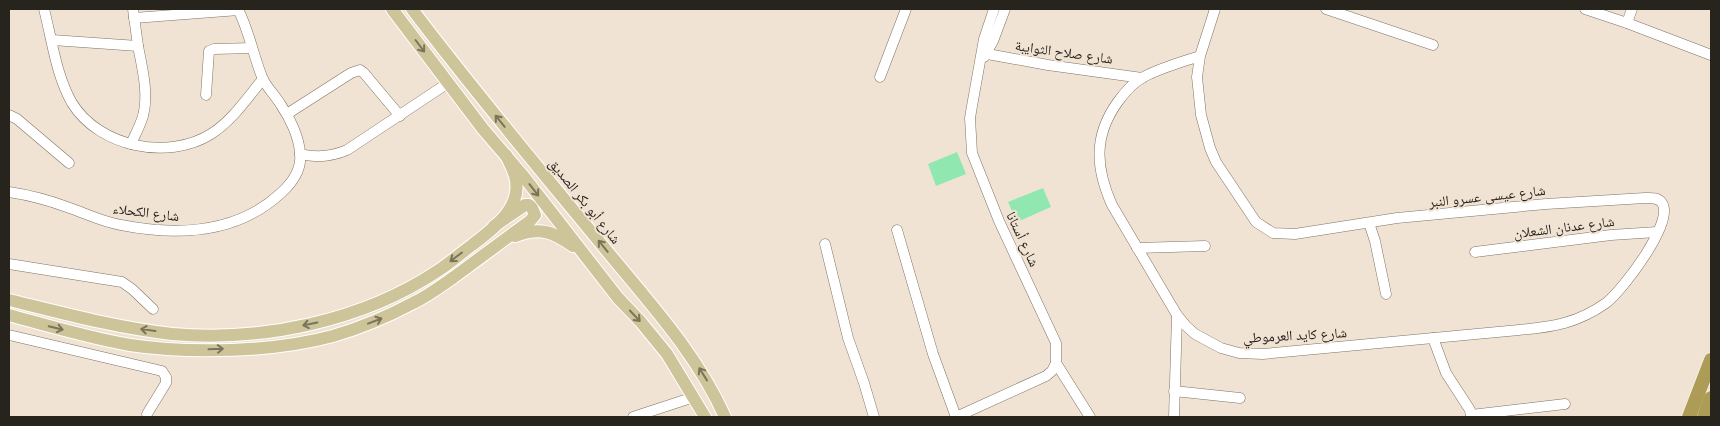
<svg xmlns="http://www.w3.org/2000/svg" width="1720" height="426" viewBox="0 0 1720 426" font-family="Mulish,'Noto Naskh Arabic',sans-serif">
<rect width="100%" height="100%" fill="#f1e3d3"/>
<!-- green -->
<g fill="#91e7b0">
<polygon points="957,152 966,174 936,186 928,164"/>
<polygon points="1043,188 1051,207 1017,222 1008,202"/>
</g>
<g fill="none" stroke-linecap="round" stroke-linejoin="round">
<defs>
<g id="minor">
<path d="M44,9C52,40 56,75 72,103C99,147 168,161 211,134C232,121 247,98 263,79"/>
<polyline points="133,9 138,46"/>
<polyline points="994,9 984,39 972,106 970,118 972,153 999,221 1056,343 1056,363 1090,417"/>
<polyline points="1326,9 1433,45"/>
<polyline points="1585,9 1627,23 1711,55"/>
<polyline points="134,18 239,10"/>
<polyline points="1627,23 1632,9"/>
<path d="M52,40L138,46C142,67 149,94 143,116C140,126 135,135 131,144"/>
<polyline points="982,53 1048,65 1142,78"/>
<path d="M1200,56C1182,62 1157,69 1142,78C1131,84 1124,93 1117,103C1093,137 1096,169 1112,205L1177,315L1186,326L1195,334L1221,348L1239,353L1263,354L1519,330C1553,327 1578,323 1606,303C1622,291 1675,222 1662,203C1658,197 1651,198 1645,198L1546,204L1397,218L1295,234L1273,233L1256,222L1216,162L1210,148L1201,115L1197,77L1200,56L1215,9"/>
<polyline points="984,57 993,41 1005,9"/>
<polyline points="880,77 906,9"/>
<polyline points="206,95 209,51 214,49 252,48"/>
<polyline points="287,114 351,73 360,70 364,73 400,116"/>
<polyline points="9,115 17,119 69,163"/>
<path d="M300,154C317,158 331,157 347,150L448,83"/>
<path d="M9,192C29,195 48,200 67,207C85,213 102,222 121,225C177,236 237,234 281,193C292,183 302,169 300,153C299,137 290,118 281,105C275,95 266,87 262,77C253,54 249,31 238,9"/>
<polyline points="1369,223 1375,241 1386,294"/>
<polyline points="897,230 933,354 956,417"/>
<polyline points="825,244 848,338 864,383 874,417"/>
<polyline points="1137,248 1205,246"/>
<polyline points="1475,252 1611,235 1657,232"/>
<polyline points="9,264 122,282 132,289 153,309"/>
<polyline points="9,335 162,371 166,377 166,383 147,414"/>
<polyline points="1433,338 1446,373 1470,410 1471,417"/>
<polyline points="1174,391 1240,398"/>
<polyline points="1471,415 1565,404"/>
<polyline points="633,417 694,397"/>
<polyline points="956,417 1046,376 1052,371 1056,363"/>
<polyline points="1174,417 1177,315"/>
</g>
<g id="major">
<polyline points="392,9 483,129 524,177 618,298 640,321 667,354 705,417"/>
<path d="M412,9C473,90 538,167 602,245C647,300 696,352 725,417"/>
<path d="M515,236C540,227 552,231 573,246"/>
<path d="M9,300C62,313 117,328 172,334C262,342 363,321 439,270C451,262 461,253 472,245C493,229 524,207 515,176C513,169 509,162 506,155"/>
<path d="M9,315C49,326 89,338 130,345C190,354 274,352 333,336C360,328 387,317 413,303C428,296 441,286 454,277C480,258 505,239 530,221L535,215L532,208L529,205H525L494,226"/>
</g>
<g id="highway">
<polyline points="1689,417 1711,360"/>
<polyline points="1704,417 1711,398"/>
</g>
</defs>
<!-- minor casing -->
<use href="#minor" stroke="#7e7364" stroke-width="11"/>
<!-- major casing -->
<use href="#major" stroke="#fff" stroke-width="14"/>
<!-- highway casing -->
<use href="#highway" stroke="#fff" stroke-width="15"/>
<!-- minor -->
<use href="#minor" stroke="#fff" stroke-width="10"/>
<!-- major -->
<use href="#major" stroke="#cec499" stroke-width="12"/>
<!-- highway -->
<use href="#highway" stroke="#ad9c55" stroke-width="14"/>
</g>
<!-- one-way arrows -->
<defs><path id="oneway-shaft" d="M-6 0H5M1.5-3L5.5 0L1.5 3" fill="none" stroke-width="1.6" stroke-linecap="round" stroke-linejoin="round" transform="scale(1.25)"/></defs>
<g stroke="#7a745b">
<use href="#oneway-shaft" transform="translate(420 46) rotate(53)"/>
<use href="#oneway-shaft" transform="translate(500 121) rotate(-129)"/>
<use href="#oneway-shaft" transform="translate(534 190) rotate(52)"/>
<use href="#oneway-shaft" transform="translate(603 246) rotate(-129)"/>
<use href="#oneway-shaft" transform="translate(456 257) rotate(143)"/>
<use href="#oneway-shaft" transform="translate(635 316) rotate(47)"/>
<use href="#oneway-shaft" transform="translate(375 321) rotate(-21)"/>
<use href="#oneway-shaft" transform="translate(310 324) rotate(168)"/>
<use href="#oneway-shaft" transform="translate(56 328) rotate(14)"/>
<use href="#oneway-shaft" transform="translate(148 330) rotate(-172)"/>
<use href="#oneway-shaft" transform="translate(216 349) rotate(-2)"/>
<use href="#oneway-shaft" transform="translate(703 374) rotate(-122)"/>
</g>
<g text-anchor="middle" stroke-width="4" stroke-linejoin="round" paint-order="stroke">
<!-- street labels -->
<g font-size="14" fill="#27231d" stroke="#f1e3d3">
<text transform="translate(1064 52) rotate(8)" y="5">شارع صلاح الثوايبة</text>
<text transform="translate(1487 196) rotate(-6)" y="5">شارع عيسى عسرو النبر</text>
<text transform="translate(585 201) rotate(51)" y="5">شارع أبو بكر الصديق</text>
<text transform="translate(146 212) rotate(7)" y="5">شارع الكحلاء</text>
<text transform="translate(1564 227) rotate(-7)" y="5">شارع عدنان الشعلان</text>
<text transform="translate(1023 239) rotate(65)" y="5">شارع أستانا</text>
<text transform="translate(1295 335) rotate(-3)" y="5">شارع كايد العرموطي</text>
</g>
</g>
<!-- border -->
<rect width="1720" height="426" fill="none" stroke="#27231d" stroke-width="20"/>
</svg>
